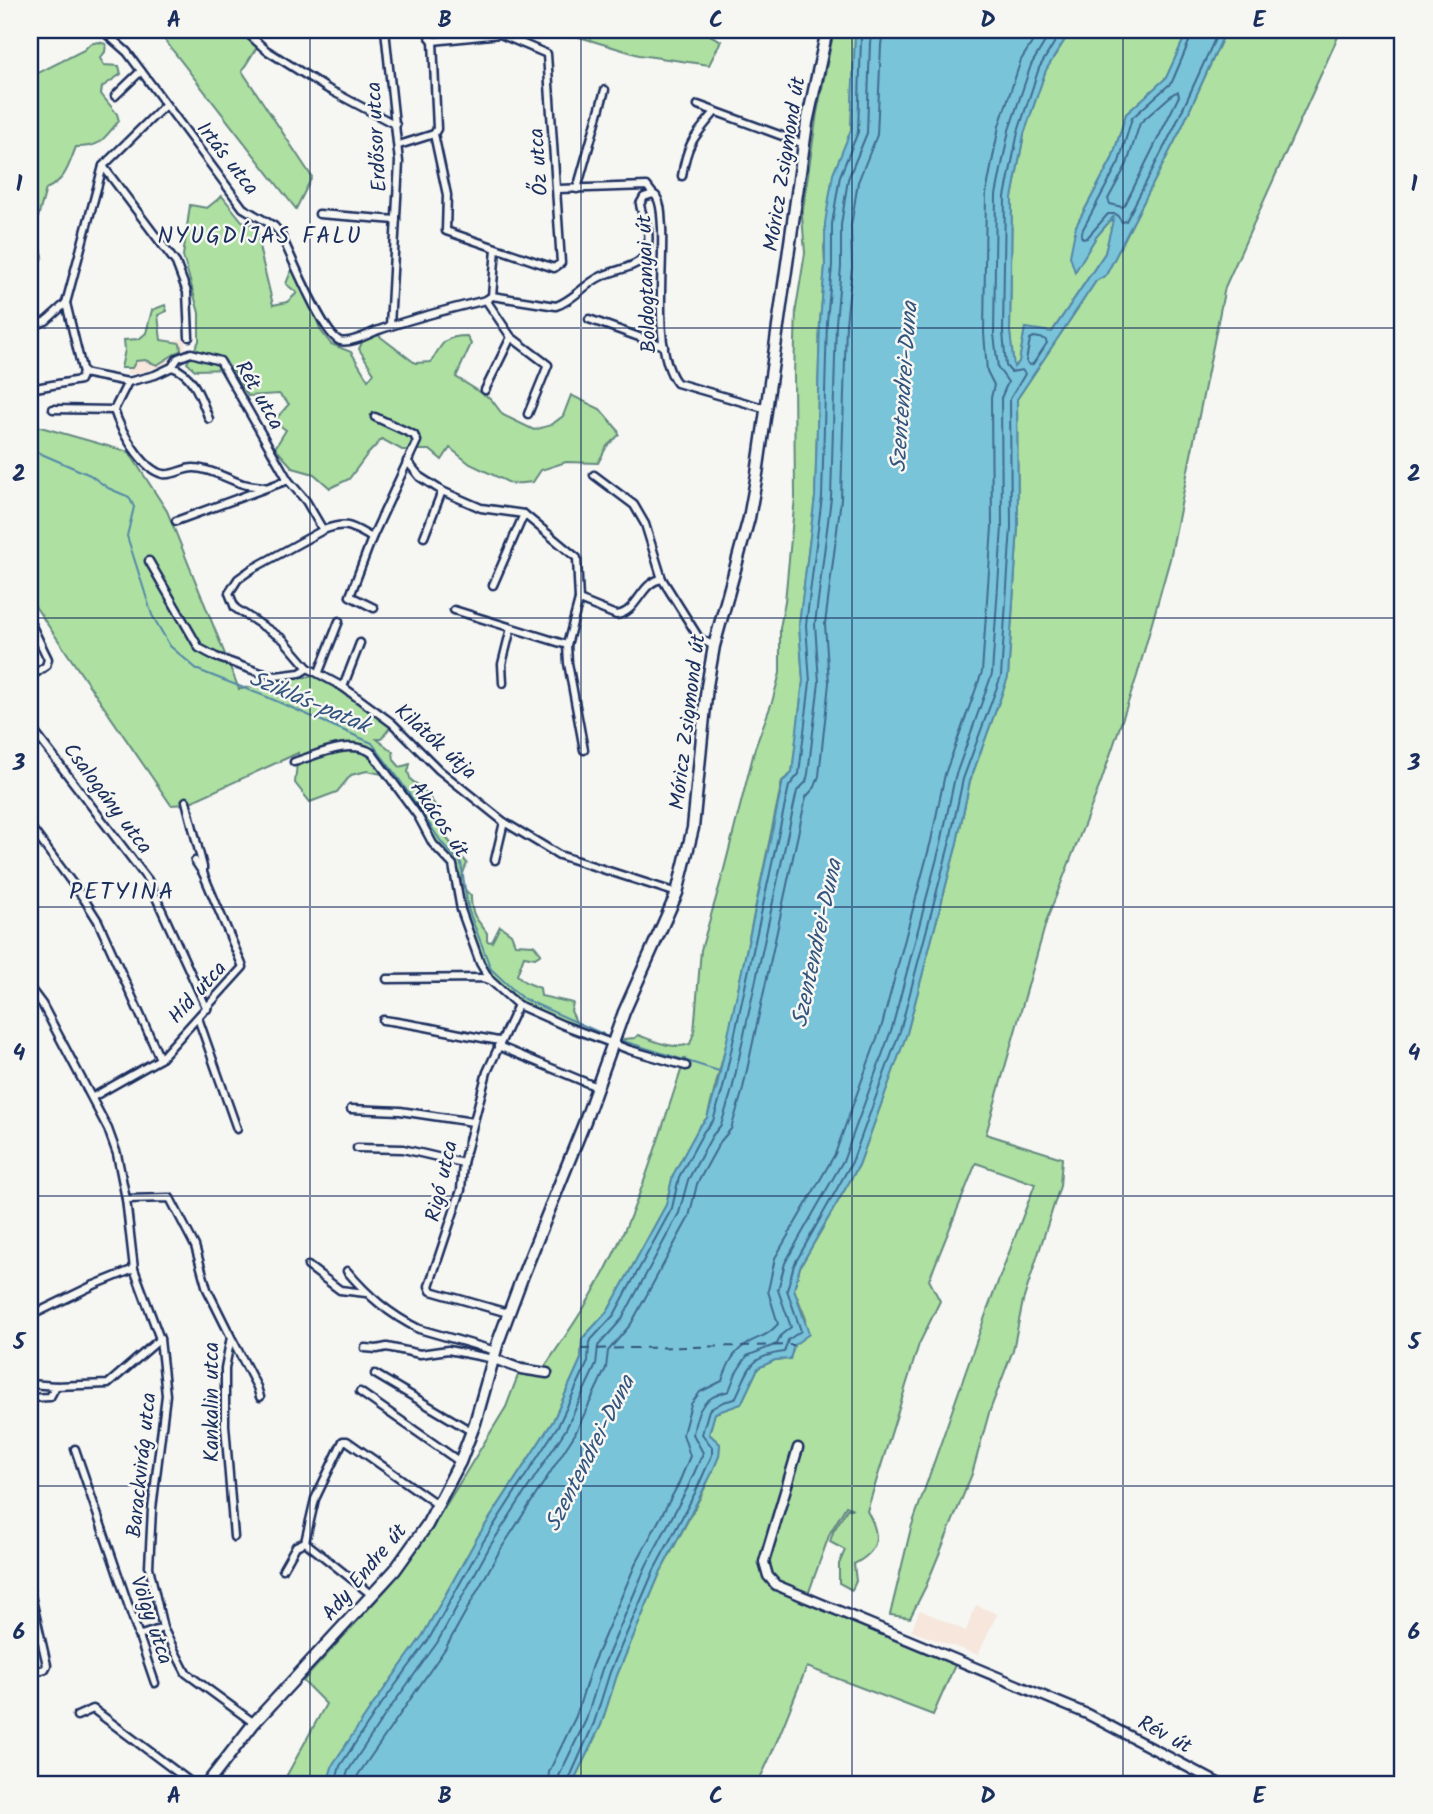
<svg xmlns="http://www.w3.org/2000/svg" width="1433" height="1814" viewBox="0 0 1433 1814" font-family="Kalam,sans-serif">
<rect width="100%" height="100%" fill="#f6f6f2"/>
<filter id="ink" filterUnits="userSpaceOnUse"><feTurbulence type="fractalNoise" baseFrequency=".0143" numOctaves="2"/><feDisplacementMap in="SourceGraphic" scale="14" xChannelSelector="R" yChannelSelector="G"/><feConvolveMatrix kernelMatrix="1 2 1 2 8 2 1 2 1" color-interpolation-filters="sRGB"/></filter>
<g filter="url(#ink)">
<!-- built -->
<g fill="#f6e6dc">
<polygon points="185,338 186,353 171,363 139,373 127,374 129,351"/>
<polygon points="976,1605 997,1614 978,1655 911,1631 920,1610 966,1631"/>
</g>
<!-- green -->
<g fill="#ade0a1" stroke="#648880" stroke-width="2">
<polygon points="157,30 240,30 257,47 242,71 312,177 296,209"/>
<polygon points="556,30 701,30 721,41 709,65 639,55"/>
<path d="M834,30H859L855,36L851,130L844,150L824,247L825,266L820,322L815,497L799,625L803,681L792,773L782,781L727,1042L707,1118L699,1127L673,1175L666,1205L608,1311L582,1339L581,1359L553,1421L477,1538L423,1635L370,1709L334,1764L327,1784H282L326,1704L303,1681L391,1584L443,1510L506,1407L523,1362L543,1369C572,1327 600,1286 620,1240C647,1182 664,1119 685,1059C665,1062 642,1050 622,1043L624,1039L635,1038L638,1035C655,1041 672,1050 690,1044L694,1032L701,950L722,877L755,748L772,702L780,673V628L785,601L795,497L794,375L796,308L805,253L802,216L817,113Z"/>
<polygon points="1071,30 1188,30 1166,78 1126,114 1112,159 1076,226 1075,271 1096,237 1115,215 1105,253 1051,333 1025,328 1019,363 1013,367 1010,332 1012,198 1024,134 1046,69"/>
<path d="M1226,30H1341L1225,287L1170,559L1137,676L1101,782L1047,919L986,1134L1062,1158L1060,1186L1023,1301L1013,1350L989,1413L972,1474L926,1586L910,1618L890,1615L911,1528L988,1308L1035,1184L976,1163L929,1280L940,1301L919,1344L867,1511C881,1535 880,1551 854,1564L856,1581L852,1590L839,1583V1564L845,1550L830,1542L833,1532L847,1509H853L846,1506L830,1533L805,1603L955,1665L933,1715L807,1667C790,1706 777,1747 757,1784H572L601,1725L617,1675L660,1573L701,1496L719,1456L720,1444L709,1434L715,1413L741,1404L758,1368L775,1360L790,1359L794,1345L806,1319L794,1289L800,1267L859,1165L907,1033L956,847L970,781L1008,677L1018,527L1017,399L1096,281L1106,275L1181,129Z"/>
<path d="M98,42L106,44L105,52L100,58L104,65L119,66L121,74L102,87L101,94L117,114L119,121C102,140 102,147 76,147C68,166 67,179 46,189L35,228L43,256L36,270L30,269L32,166L30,155V77L84,50L90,44Z"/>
<path d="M222,196L242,221L257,226L260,251L273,305L287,302L297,293L286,284L293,266L309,299L321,331L331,344L351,352L368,380L374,373L359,349L363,340L378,335L415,363L431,362C442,343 444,336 467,336L471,344L456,377L491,399L503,415L534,430L551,425L563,416L571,395L600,409L618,430L619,435L607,446L598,463L566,462L541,470L533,482L512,484L470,464L450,448L442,460L430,450H402L382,439L366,456L349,479L330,488L314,474L293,468L275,448L286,430L274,421L289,404L279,394L248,396L232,369L195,370L187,363L199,341V313L183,256L190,205L207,208Z"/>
<polygon points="165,305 167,311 158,315 161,340 180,343 181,350 157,365 145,360 136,361 132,368 121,368 125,350 124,340 139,339 146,333 152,310"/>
<path d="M30,424L129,452L167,511L239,689L318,675L392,725L381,739H377L393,752L394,760L400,767L410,764L408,772L411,780L422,788L435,805L444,835L467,863C461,879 457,883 471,896C471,917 477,918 487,933V941L492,942L500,926L511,934L515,944L534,945L541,954L535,958L524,956L517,975L525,982L540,988L541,996L573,1003L571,1011L579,1028L519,1002L494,980L488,971L478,947L462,903L457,869L435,842L392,776L367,771L351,775L337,792L310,802L295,783L298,753L186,804L171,805L30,599Z"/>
</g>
<!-- water -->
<polygon fill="#7ac4da" stroke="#5488a8" stroke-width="2" points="859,30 1071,30 1046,70 1024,134 1012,198 1010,332 1014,367 1019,362 1025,328 1052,332 1105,253 1114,216 1096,237 1075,272 1070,256 1076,226 1112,159 1126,114 1166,78 1188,30 1226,30 1181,129 1106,275 1096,281 1017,399 1018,527 1008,677 970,781 956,847 907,1033 859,1165 800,1267 794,1289 809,1334 794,1345 790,1359 775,1360 758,1368 741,1404 715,1413 709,1434 720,1444 719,1456 712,1473 660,1573 617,1675 601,1725 572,1784 327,1784 333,1764 370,1709 423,1635 477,1538 553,1421 581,1359 582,1339 608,1311 666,1205 673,1175 699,1127 707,1118 717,1086 783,781 792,773 803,681 799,625 815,497 820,322 825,266 825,223 833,174 851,130 855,36"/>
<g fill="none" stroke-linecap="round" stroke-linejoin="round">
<!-- shore -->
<g stroke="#416b90" stroke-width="2">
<polyline points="1194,30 1172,82 1132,118 1119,162 1083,229 1081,236 1083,239 1087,238 1108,214 1116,214 1122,222 1126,221 1175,126 1219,30"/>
<polygon points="1178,92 1179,96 1125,205 1122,207 1110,204 1108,199 1127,164 1140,123 1174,93"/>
<polygon points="1034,337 1045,339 1047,343 1033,364 1029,365 1026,361 1030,339"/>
<polyline points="335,1784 340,1766 375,1713 429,1639 483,1542 559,1424 588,1362 589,1342 614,1315 672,1208 679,1177 704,1131 713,1121 723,1088 789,786 799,774 810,682 806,625 822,497 827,322 832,266 832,224 840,176 858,132 861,39 864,30"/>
<polyline points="344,1784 348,1771 383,1718 437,1643 490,1546 566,1429 596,1365 598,1346 622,1319 679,1213 688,1180 712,1136 721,1125 732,1090 797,791 806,782 808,774 819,682 815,624 831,498 836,323 841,267 841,225 848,179 867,133 870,42 873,30"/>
<polyline points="355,1784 358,1775 445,1649 499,1552 575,1434 606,1368 608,1351 631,1324 689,1217 697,1184 720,1142 731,1129 742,1093 806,797 815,787 819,776 829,683 825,624 841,499 846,324 852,267 851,226 858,182 877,135 881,45 883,30"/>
<path d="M548,1784L549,1772L576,1716L592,1665L636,1563L678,1485L690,1456L683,1434L691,1404L700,1392L722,1381C726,1370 731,1356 741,1348C755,1336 764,1340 778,1324L768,1291L775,1258L835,1154L882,1025L931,841L945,774L982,672L992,527L991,398L994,385L987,371L984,333L986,194L999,126L1021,60L1040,30"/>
<path d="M558,1784L559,1776L586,1720L602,1669L646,1566L687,1489L703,1453L693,1434C697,1408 704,1397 729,1391L736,1373L747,1356L777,1344L781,1335L791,1327L778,1290L785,1263L844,1159L892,1028L941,843L955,777L992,674L1002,527L1001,398L1008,382L998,368L994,334L996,195L1009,130L1031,65L1052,30"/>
<path d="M567,1784L594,1723L610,1672L654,1570L695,1493L712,1455V1447L702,1434L709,1410L723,1402L735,1399C750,1370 746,1357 784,1352L788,1340L801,1331L787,1290L794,1265L852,1162L900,1031L949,845L963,779L1001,676L1011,527L1010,399L1025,374L1022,370L1011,372L1006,366L1003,332L1005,197L1018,132L1039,68L1062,30"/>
</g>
<!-- stream -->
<g stroke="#5488a8" stroke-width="2">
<polyline points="30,449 90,475 108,488 129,497 134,507 127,536 152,615 170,646 198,670 267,697 372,743 399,779 442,843 461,863 468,909 491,969 522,998 603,1034"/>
<polyline points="620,1040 719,1071"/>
</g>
<!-- ferry -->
<polyline stroke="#33547d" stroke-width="2" stroke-dasharray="9 7" stroke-linecap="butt" points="581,1349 794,1345"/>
<defs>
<g id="street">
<path d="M102,30L127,52L243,208L274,226L280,233C290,253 323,335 340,341C350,344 367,335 376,331C412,318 449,309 486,300L492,296L556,306C572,301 583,286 598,278C622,265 653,271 648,231C647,222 641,214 640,204L644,197L653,194L656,196C662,205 661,217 662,228C664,267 652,352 677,383L767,409"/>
<polyline points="244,30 266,50 328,89 396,125"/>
<polyline points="385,30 399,162 390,326"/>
<polyline points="429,30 429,36 433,41 437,129 434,134 447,195 446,231 554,268 561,263 547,54 500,34 433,41"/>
<polyline points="115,96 141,71"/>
<polyline points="698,105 804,144"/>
<polyline points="399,145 434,134"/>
<polyline points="103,166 176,263 187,292 189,337"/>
<path d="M682,176C687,143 694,137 715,112"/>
<polyline points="558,189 647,186 653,194"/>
<polyline points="577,189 605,90"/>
<polyline points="319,214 396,220"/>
<polyline points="492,296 496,249"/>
<polyline points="486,300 511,337 548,365 528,414"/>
<polyline points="66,303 83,373"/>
<polyline points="589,319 664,346"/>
<polyline points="30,327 46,321 66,303 103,166 165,105"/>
<path d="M172,367C194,374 201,399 209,419"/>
<polyline points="83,373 128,382 155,375 172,367 178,358 191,353 220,361 288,480 306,501 323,530"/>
<path d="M128,382L114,410C120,429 142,470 163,474C174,476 184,467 195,468C212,469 227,479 243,484C250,486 257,486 264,487"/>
<polyline points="30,389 80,380 83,373"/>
<polyline points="485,390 511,337"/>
<polyline points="53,409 114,410"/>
<path d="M407,461L420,477L442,491L481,508L524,514L577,558L579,600L616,615C638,613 640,582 662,579L699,638L714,646"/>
<polyline points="594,475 634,505 645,524 662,579"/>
<polyline points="176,521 288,480"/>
<polyline points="424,537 442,491"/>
<path d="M372,538C351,526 347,521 323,530L252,569L238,579L229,593L235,608L283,639L308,668L343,687L392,723L439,770L504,822L559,855L677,893"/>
<polyline points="149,561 199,648 216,657 261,673 276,676 300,673 308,668"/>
<polyline points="493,585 524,514"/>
<polyline points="579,600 567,645 568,663 584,750"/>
<polyline points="374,608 350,596 372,538 417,441 414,435 375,417"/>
<polyline points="454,610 567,645"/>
<polyline points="30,622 48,659 46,666 30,677"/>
<polyline points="319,672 339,621"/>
<polyline points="503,683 502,664 511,628"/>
<polyline points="343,687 360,643"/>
<polyline points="30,726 148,880 207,1009"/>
<path d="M294,762C317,755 350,738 372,753L418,816L433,844L453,865L461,910L480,963L490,980L518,1005L563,1025L630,1050L686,1066"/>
<polyline points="30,826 84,899 98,921 160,1059"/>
<polyline points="495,860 504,822"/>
<polyline points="195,861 203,873"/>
<polyline points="387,979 482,978 490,980"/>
<polyline points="30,988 42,1004 108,1129 117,1154 126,1199 134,1269 160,1339 166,1395 152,1509 149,1567 163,1628 186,1673 254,1723"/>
<polyline points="198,1018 237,1129"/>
<path d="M383,1020C423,1025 461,1035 500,1041"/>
<polyline points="498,1046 597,1087"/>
<polyline points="93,1097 160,1059 243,967 203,873 203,867 186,801"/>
<polyline points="351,1109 400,1111 473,1122"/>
<polyline points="357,1148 403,1149 463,1163"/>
<polyline points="126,1199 170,1198 195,1246 207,1289 231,1337 225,1368 225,1425 234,1537"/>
<polyline points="308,1266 340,1290 366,1293"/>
<path d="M347,1271C368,1296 389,1314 419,1329L496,1351"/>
<polyline points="508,1313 431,1291 429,1286 461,1190 463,1163 487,1072 518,1005"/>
<polyline points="30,1316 94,1285 134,1269"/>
<polyline points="232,1339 257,1387 260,1397"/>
<polyline points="365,1348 377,1349 387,1347 420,1354 448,1350 494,1359"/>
<polyline points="375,1374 471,1431"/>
<polyline points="30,1384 56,1386 108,1384 160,1339"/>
<polyline points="360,1392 460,1462"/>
<polyline points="30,1398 50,1397 56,1386"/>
<polyline points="75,1449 155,1683"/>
<polyline points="305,1542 373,1596"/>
<polyline points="283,1569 296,1546 305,1542 315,1499 343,1441 347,1441 438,1505"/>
<polyline points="30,1591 47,1665 45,1669 30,1673"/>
<polyline points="138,1636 163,1628"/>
<polyline points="77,1716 93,1709 193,1784"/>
</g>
<g id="secondary">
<polyline points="494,1359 521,1369 547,1373"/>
<polyline points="798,1448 764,1562 768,1576 776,1585 1087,1714 1220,1784"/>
</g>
<polyline id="primary" points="207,1784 254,1723 395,1570 427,1525 460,1462 475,1423 498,1342 523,1275 585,1121 624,1012 677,893 693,828 707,686 714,646 749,518 757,474 807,123 827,30"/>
</defs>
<!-- street casing -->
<use href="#street" stroke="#1b2f5e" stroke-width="11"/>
<!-- secondary casing -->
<use href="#secondary" stroke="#1b2f5e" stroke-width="13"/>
<!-- primary casing -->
<use href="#primary" stroke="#1b2f5e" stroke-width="15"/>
<!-- street -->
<use href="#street" stroke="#f6f6f2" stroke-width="6"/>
<!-- secondary -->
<use href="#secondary" stroke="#f6f6f2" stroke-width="8"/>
<!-- primary -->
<use href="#primary" stroke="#f6f6f2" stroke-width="10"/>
</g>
</g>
<!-- grid -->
<path fill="none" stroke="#1b2f5e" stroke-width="2" stroke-opacity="0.55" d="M310,30V1784M581,30V1784M852,30V1784M1123,30V1784M30,328H1403M30,618H1403M30,907H1403M30,1196H1403M30,1486H1403"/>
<g text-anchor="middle" stroke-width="5" stroke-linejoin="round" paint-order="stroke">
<!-- street labels -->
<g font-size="21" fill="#1b2f5e" stroke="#f6f6f2">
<text transform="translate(376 137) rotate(-93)" y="7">Erdősor utca</text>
<text transform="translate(228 158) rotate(52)" y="7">Irtás utca</text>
<text transform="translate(538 162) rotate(-94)" y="7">Őz utca</text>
<text transform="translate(784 164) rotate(-81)" y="7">Móricz Zsigmond út</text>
<text transform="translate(646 284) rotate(-92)" y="7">Boldogtanyai út</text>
<text transform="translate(260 395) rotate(60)" y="7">Rét utca</text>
<text transform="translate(687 722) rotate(-83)" y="7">Móricz Zsigmond út</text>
<text transform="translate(436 741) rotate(42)" y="7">Kilátók útja</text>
<text transform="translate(108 798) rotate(53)" y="7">Csalogány utca</text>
<text transform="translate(440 819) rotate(56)" y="7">Akácos út</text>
<text transform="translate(197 992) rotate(-48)" y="7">Híd utca</text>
<text transform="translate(441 1181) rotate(-77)" y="7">Rigó utca</text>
<text transform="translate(211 1402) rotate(-90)" y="7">Kankalin utca</text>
<text transform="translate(141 1465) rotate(-84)" y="7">Barackvirág utca</text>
<text transform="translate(364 1572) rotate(-50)" y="7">Ady Endre út</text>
<text transform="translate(152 1620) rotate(71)" y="7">Völgy utca</text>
<text transform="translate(1165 1734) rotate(28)" y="7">Rév út</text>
</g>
<!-- neighbourhood labels -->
<g font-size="23" letter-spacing="2" fill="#1b2f5e" stroke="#f6f6f2">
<text x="260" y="243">NYUGDÍJAS FALU</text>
</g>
<!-- water labels -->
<g font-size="23" font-style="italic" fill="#33547d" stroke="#f6f6f2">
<text transform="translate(903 387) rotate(-86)" y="8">Szentendrei-Duna</text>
<text transform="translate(310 701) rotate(23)" y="8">Sziklás-patak</text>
<text transform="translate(816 943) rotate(-78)" y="8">Szentendrei-Duna</text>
<text transform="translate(589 1453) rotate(-63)" y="8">Szentendrei-Duna</text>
</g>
<!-- quarter labels -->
<g font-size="24" letter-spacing="2" fill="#1b2f5e" stroke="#f6f6f2">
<text x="122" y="899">PETYINA</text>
</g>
</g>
<!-- margin -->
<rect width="1433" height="1814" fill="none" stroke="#f6f6f2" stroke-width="77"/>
<rect x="38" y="38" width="1356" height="1738" fill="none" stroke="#1b2f5e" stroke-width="2.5"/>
<g font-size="23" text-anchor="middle" font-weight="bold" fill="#1b2f5e">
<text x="174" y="27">A</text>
<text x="445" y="27">B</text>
<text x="716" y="27">C</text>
<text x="988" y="27">D</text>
<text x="1259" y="27">E</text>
<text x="19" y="191">1</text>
<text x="1414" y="191">1</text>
<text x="19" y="481">2</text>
<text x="1414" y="481">2</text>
<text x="19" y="770">3</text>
<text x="1414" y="770">3</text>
<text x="19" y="1060">4</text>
<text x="1414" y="1060">4</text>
<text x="19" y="1349">5</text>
<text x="1414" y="1349">5</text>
<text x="19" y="1639">6</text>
<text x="1414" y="1639">6</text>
<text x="174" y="1803">A</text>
<text x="445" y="1803">B</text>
<text x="716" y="1803">C</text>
<text x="988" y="1803">D</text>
<text x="1259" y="1803">E</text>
</g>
</svg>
